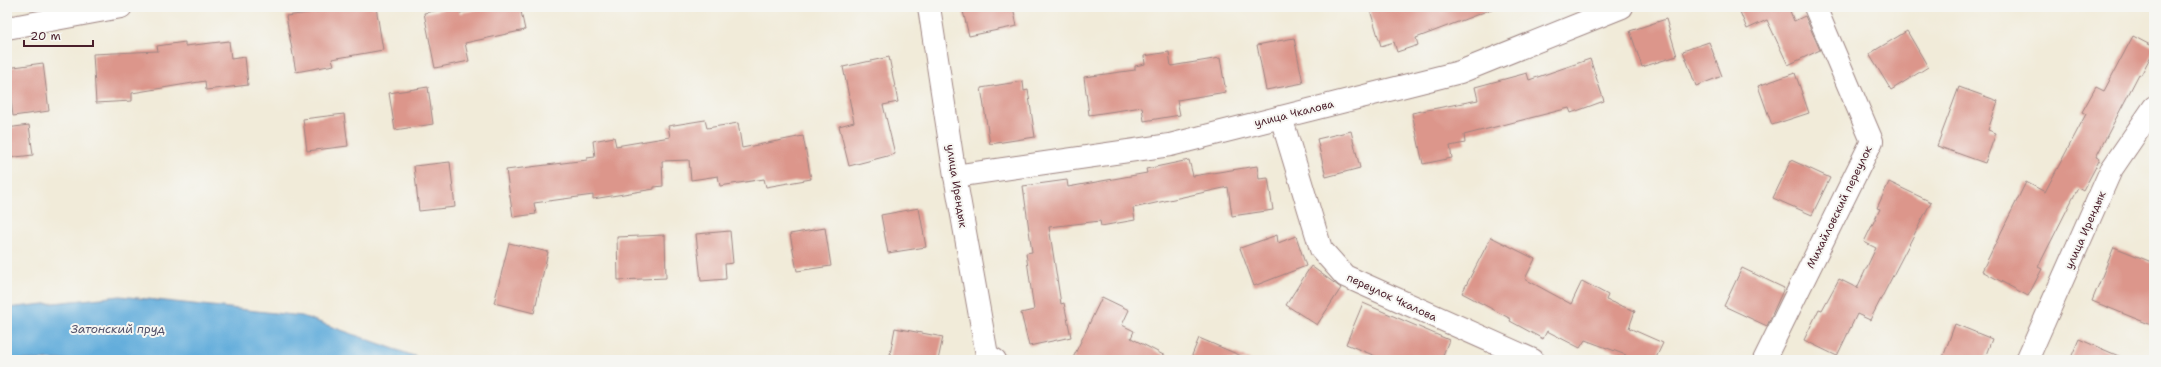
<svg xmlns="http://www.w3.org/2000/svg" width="2161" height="367" viewBox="0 0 2161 367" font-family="'Shantell Sans',sans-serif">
<rect width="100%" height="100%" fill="#f6f6f2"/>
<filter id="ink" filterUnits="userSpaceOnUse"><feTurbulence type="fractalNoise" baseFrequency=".025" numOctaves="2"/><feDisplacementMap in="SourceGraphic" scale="8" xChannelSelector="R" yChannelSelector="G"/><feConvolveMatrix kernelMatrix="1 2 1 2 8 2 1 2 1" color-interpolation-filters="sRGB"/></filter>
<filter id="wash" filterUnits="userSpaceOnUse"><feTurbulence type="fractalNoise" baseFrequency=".012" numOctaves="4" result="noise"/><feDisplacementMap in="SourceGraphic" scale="16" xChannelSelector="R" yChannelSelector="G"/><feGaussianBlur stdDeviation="0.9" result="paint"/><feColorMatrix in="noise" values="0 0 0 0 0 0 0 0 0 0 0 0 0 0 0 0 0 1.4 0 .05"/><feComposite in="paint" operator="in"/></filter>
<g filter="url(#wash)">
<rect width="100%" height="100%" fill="#f1ebd9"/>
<!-- water -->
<polygon fill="#63addb" stroke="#566683" points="120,296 302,316 425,360 7,360 7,308"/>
<g id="blocks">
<!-- building -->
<g fill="#dc968b">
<polygon points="351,7 376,7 383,50 332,59 334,65 296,72 286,16"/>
<polygon points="454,7 459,7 460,13 489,7 520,7 525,30 465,43 469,61 435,68 424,13"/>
<polygon points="962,7 1013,7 1017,26 969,36"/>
<polygon points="1380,7 1492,7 1492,9 1416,38 1418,45 1397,52 1394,42 1381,46 1370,10"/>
<polygon points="1738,7 1798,7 1790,11 1794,21 1805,16 1820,50 1788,65 1767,20 1747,29"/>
<polygon points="1666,19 1677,56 1642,67 1630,31"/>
<polygon points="1907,31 1928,67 1891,90 1869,54"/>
<polygon points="2133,36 2154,47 2154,50 2141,75 2139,74 2096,157 2100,159 2083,191 2078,188 2038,267 2042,269 2028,296 1982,271 2026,182 2045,192 2086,114 2082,112 2096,87 2104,91"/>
<polygon points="1294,38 1303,83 1266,90 1257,45"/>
<polygon points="229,41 231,59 245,57 248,85 206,90 205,81 132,93 132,101 96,103 93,54 158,51 157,46 185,42 185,46"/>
<polygon points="1709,42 1722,76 1696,86 1683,51"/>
<polygon points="1169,52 1171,66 1220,58 1226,92 1177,100 1180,115 1144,121 1142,107 1089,115 1084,77 1135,70 1135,66 1145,64 1144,56"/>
<polygon points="889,57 898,102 883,105 895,154 849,166 839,126 854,122 843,67"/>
<polygon points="1590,59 1604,101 1571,113 1569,108 1464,135 1465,143 1450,146 1452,158 1423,164 1412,113 1478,100 1475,87 1527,73 1529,80"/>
<polygon points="43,63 49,111 13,116 7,68"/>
<polygon points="1795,73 1809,113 1772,125 1758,86"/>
<polygon points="1023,81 1024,91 1028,90 1035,137 990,144 981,88"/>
<polygon points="428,87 433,124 395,130 389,93"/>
<polygon points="1959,87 1998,101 1988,130 1996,133 1985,163 1937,146"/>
<polygon points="344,114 348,146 307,151 303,119"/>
<polygon points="705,120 707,128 738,123 742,148 803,136 811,179 766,187 764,179 720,186 718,176 691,180 689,160 662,161 663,186 654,187 654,189 593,199 593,195 534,203 536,214 513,217 506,170 587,160 587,158 595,157 593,141 614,137 616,146 670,137 668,126"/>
<polygon points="29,125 33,155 7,158 7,128"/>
<polygon points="1351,131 1360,168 1326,177 1317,139"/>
<polygon points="1189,160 1193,176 1257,166 1259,179 1268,178 1273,210 1232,216 1228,187 1133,208 1135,220 1101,226 1100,221 1049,227 1061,304 1064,303 1071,337 1029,346 1021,313 1034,310 1026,253 1032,252 1023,186 1067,180 1068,187 1147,173 1146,169"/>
<polygon points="1791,160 1830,178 1812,215 1773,198"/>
<polygon points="450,162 455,207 419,211 414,166"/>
<polygon points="1889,182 1931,202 1870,320 1857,314 1837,356 1804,340 1819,309 1822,310 1839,279 1857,288 1876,248 1864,242 1880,209 1877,208"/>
<polygon points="919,208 926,247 888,253 881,215"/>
<polygon points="825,228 831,266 797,271 790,234"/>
<polygon points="730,231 733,263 725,264 726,279 701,281 696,234"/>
<polygon points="665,235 666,278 618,280 617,237"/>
<polygon points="1277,235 1278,243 1296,236 1306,266 1254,286 1240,248"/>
<polygon points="1491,237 1535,259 1525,279 1571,304 1582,281 1608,295 1606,300 1635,311 1629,328 1663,343 1655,360 1624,360 1626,355 1585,340 1580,348 1547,331 1543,339 1510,321 1511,319 1462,293"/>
<polygon points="509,243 548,252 534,313 494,303"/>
<polygon points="2114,247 2154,263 2154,326 2092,301"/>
<polygon points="1311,266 1341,288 1317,325 1286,305"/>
<polygon points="1742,268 1784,288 1767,326 1724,306"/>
<polygon points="1102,297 1129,310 1122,325 1134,331 1131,338 1173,360 1072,360"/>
<polygon points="1363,303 1449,340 1441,360 1385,360 1346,344"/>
<polygon points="1955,324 1992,339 1984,360 1942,360"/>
<polygon points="895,328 943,337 938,360 889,360"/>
<polygon points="1199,338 1251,360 1190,360"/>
<polygon points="2079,339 2128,360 2070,360"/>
</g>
</g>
</g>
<g filter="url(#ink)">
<use href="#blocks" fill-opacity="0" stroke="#9e8582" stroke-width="1"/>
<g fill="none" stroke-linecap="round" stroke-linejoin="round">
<defs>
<g id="minor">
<polyline points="929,7 955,176 987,355 995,360"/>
<polyline points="7,28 121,7"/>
<polyline points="1281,117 1321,249 1345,276 1533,360"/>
<polyline points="955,176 1170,145 1460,72 1622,7"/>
<polyline points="1764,360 1872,141 1815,7"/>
<polyline points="2027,360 2111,170 2154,107"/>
</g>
</defs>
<!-- minor casing -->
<use href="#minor" stroke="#9e8582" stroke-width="24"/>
<!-- minor -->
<use href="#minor" stroke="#fff" stroke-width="22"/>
</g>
</g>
<g text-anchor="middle" stroke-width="4" stroke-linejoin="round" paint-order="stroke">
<!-- street labels -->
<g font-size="11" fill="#4a1f2b" stroke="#f6f6f2">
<text transform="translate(1294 113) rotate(-14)" y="4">улица Чкалова</text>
<text transform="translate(957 186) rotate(81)" y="4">улица Ирендык</text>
<text transform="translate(1839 207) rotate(-64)" y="4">Михайловский переулок</text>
<text transform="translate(2085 230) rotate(-66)" y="4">улица Ирендык</text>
<text transform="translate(1392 297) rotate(25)" y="4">переулок Чкалова</text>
</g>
<!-- water labels -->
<g font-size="12" font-style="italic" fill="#535169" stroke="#f6f6f2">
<text x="118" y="333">Затонский пруд</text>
</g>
</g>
<!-- margin -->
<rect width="2161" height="367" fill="none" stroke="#f6f6f2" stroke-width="24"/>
<!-- scale -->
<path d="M24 40v6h69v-6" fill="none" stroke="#4a1f2b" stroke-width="2"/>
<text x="30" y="40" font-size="12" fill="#4a1f2b" stroke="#f6f6f2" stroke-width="3" paint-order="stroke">20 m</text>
</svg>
